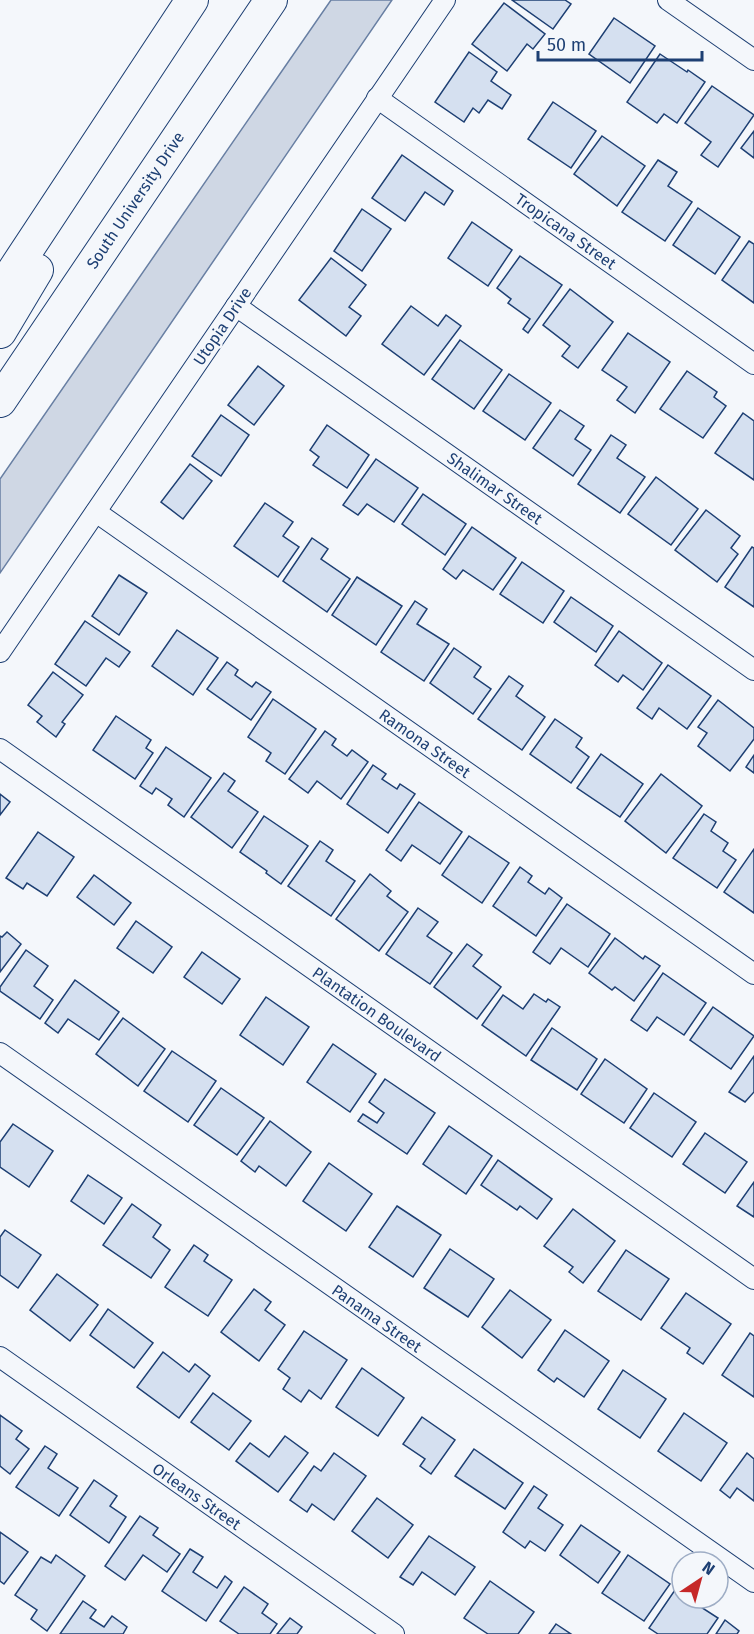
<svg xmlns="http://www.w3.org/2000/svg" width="754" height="1634" viewBox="0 0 754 1634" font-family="'Fira Sans',sans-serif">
<rect width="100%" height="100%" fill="#f4f7fb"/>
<!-- water -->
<polygon fill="#cfd7e4" stroke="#687fa3" stroke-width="1.5" points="331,0 392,0 0,573 0,479"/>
<!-- building -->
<g fill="#d5e0f0" stroke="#1d3f73" stroke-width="1.5">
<polygon points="512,0 565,0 571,4 553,29"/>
<polygon points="504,3 545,34 533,49 527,44 507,71 472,44"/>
<polygon points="614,18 655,46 630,83 589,54"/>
<polygon points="469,52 497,72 491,81 511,95 502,109 488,100 479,113 473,108 464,122 435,102"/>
<polygon points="660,54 687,72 688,70 705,82 677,123 664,114 657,123 627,102"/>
<polygon points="712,86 754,115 718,167 701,155 711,142 685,123"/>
<polygon points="553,102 596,131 571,168 528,139"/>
<polygon points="754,131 754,158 741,148"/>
<polygon points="602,136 645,166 617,206 574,174"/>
<polygon points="402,155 453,191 444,205 425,192 405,221 372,198"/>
<polygon points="658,160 677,172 668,186 692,202 665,241 622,212"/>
<polygon points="698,208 740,237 715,274 673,245"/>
<polygon points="362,209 391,229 362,271 334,251"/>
<polygon points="472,222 512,250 488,286 448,258"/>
<polygon points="749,241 754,244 754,303 722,280"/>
<polygon points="520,256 562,285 528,333 523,329 530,319 508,303 511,299 497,288"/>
<polygon points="331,258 366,285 349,307 361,316 346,336 299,300"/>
<polygon points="570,289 613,322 578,368 562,356 570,346 543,325"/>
<polygon points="411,306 438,326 446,315 461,326 424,375 382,344"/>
<polygon points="628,333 670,362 635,413 617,400 627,387 602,370"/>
<polygon points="460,340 502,370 474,409 432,379"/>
<polygon points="258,366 284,386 254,425 228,405"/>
<polygon points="687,371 717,392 714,397 726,406 703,438 660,409"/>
<polygon points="509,374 551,403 525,440 483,411"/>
<polygon points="560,410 584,426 575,439 591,450 573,476 533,448"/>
<polygon points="743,413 754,421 754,480 715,453"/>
<polygon points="221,415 249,435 221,476 192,456"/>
<polygon points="327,425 369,455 347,488 313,465 319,457 310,450"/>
<polygon points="611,435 626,445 617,458 645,477 620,513 578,484"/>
<polygon points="376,459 418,488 394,522 367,504 358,515 343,505"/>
<polygon points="190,464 212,481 183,519 161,502"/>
<polygon points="656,477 698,509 671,545 628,514"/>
<polygon points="423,494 466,524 445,555 402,524"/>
<polygon points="265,503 293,522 283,536 299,547 278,577 234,546"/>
<polygon points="706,510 740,536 731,548 738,554 717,582 675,550"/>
<polygon points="472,527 516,558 493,590 463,570 456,579 443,569"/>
<polygon points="312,538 328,549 321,559 350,579 327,612 283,581"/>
<polygon points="752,547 754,548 754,607 725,587"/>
<polygon points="522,562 564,591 543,623 500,594"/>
<polygon points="119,575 147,593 119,635 92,616"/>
<polygon points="357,577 402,606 376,645 332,615"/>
<polygon points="571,597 613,626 596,652 554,622"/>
<polygon points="415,601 427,609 417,624 449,644 424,681 381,652"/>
<polygon points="85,621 130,652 119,667 106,658 86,686 55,664"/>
<polygon points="177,630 218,658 193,695 152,666"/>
<polygon points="619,631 662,663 643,690 623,675 618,682 595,665"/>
<polygon points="454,648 481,667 474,677 491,689 473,714 430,683"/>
<polygon points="227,662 238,670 235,675 252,687 256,682 271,692 251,720 207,689"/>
<polygon points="668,665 711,696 687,729 659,708 652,719 637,708"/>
<polygon points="53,672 83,695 62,722 65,724 56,737 37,722 42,716 28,705"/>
<polygon points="509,676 523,686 516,696 545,717 522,750 478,719"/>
<polygon points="273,699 316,729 285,774 266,761 271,753 248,737"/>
<polygon points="718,700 754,728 754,739 730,771 698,746 707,733 698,727"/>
<polygon points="116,716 151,740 146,748 153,753 135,779 93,750"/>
<polygon points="555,719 582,738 576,747 589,757 571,783 530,754"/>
<polygon points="325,731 336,739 332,745 347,756 352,750 368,762 341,799 317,781 308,793 289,779"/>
<polygon points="166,747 211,778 184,817 168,805 172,799 156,788 152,794 140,786"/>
<polygon points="601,754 643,784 620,817 577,788"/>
<polygon points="754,755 754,773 746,767"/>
<polygon points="373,765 386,774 382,779 397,789 400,784 415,794 388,833 347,804"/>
<polygon points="224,773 235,781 228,791 258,812 232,848 191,817"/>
<polygon points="661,774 702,806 666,853 625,821"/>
<polygon points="0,794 10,802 0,815"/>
<polygon points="419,802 462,832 440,864 412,845 401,861 386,850"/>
<polygon points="704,814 716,822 711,831 728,843 723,851 736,860 717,888 673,858"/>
<polygon points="264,816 308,846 281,884 266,873 267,871 240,852"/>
<polygon points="38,832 74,857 47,896 27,883 23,889 6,878"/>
<polygon points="469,836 509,863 482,903 442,875"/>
<polygon points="320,841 333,850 326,861 355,881 331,916 288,886"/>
<polygon points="754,849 754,913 724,892"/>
<polygon points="520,867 532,876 528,882 545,894 549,888 562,898 536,936 493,906"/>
<polygon points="370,874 391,891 387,896 408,912 379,951 336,919"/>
<polygon points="94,875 131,903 114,925 77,897"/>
<polygon points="567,904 610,934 588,967 561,948 550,964 533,952"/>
<polygon points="418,908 438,922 427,936 452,953 430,984 386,954"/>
<polygon points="136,921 172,947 153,973 117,948"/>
<polygon points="7,932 21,944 0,972 0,936 2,937"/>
<polygon points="615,938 643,959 645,956 660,966 634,1001 615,987 612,990 589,973"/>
<polygon points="467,944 482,955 473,966 501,987 477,1019 434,987"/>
<polygon points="26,950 48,966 34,986 53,1000 40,1019 0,991 0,987"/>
<polygon points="202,952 240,979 222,1004 184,977"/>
<polygon points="663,973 706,1003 684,1035 657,1017 647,1031 631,1020"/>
<polygon points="75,980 119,1012 99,1040 68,1019 58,1033 45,1023"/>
<polygon points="534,994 546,1002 548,999 560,1007 526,1056 482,1025 503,995 523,1009"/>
<polygon points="266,997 309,1027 283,1065 240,1035"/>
<polygon points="713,1007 754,1036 731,1069 690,1040"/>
<polygon points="123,1018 165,1049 138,1086 96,1054"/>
<polygon points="552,1028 597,1059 577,1090 531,1060"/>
<polygon points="333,1044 376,1074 350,1112 307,1082"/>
<polygon points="172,1051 216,1081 188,1122 144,1091"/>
<polygon points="754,1056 754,1092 745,1102 729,1092"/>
<polygon points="605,1059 647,1089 624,1123 581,1094"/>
<polygon points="385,1079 435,1113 407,1154 358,1121 363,1114 377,1123 384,1113 369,1102"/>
<polygon points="221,1088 264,1118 237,1155 194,1125"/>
<polygon points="654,1093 696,1122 672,1157 630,1128"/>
<polygon points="270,1121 311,1152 286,1186 259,1166 255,1172 241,1161"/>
<polygon points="13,1124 53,1151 29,1187 0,1167 0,1142"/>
<polygon points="449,1126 492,1156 466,1194 423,1164"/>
<polygon points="705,1133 747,1162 725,1193 683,1164"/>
<polygon points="498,1160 552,1199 537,1219 520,1206 517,1210 481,1185"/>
<polygon points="329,1163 372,1194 346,1231 303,1201"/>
<polygon points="88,1175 122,1198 104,1224 71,1201"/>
<polygon points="754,1182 754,1217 737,1206"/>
<polygon points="132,1204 161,1225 153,1237 170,1250 151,1278 103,1245"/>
<polygon points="397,1206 441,1235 413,1277 369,1247"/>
<polygon points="573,1209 615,1241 583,1283 569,1272 573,1267 544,1246"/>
<polygon points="5,1230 41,1255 18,1288 0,1275 0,1237"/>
<polygon points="194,1245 208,1255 204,1261 232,1280 208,1316 165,1287"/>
<polygon points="450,1249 494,1279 468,1317 424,1288"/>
<polygon points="626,1250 669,1279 641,1320 598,1291"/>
<polygon points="57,1274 98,1305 70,1341 30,1310"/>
<polygon points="254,1289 271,1302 265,1310 285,1325 259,1361 221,1332"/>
<polygon points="510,1290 551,1320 522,1358 482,1327"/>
<polygon points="686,1293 731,1324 703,1364 687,1353 690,1348 661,1328"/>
<polygon points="108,1309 153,1343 134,1368 90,1335"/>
<polygon points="565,1330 609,1361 584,1397 557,1378 554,1382 538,1370"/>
<polygon points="304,1331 347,1360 321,1399 309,1390 301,1402 283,1389 290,1378 278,1369"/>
<polygon points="750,1333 754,1336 754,1397 722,1375"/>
<polygon points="163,1352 189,1372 195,1364 210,1376 179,1418 137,1387"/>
<polygon points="362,1368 404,1398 378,1436 336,1407"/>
<polygon points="623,1370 666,1399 640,1438 598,1409"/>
<polygon points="213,1393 251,1421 229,1450 191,1422"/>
<polygon points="684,1413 727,1443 701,1481 658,1451"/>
<polygon points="0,1415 22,1431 16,1439 29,1449 10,1474 0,1466"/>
<polygon points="422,1417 455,1440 431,1474 420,1466 425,1459 403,1444"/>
<polygon points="285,1436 308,1453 278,1492 236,1461 250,1443 269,1457"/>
<polygon points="45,1446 57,1454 48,1468 78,1488 59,1516 16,1487"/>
<polygon points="474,1449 523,1483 505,1509 455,1476"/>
<polygon points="334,1453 366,1476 334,1520 312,1504 307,1512 290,1500 314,1466 321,1471"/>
<polygon points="747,1453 754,1459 754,1501 737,1488 730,1498 720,1490"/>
<polygon points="94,1480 117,1496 110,1506 126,1517 109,1543 70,1515"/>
<polygon points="534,1486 547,1495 538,1508 563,1525 545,1551 530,1541 525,1548 503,1532"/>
<polygon points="377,1498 413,1525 388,1558 352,1531"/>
<polygon points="140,1516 158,1528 153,1535 180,1554 167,1572 143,1555 125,1580 105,1566"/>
<polygon points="581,1525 620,1552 598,1583 560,1555"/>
<polygon points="0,1532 28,1552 4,1584 0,1581"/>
<polygon points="429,1536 475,1567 455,1595 422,1572 413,1585 400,1577"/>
<polygon points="190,1549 203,1557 193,1572 217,1588 225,1576 232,1582 206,1621 162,1591"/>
<polygon points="56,1555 85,1576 47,1631 31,1619 37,1610 15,1595 41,1557 51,1563"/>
<polygon points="628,1555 670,1584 644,1621 602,1593"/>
<polygon points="490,1581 534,1612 518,1634 488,1634 464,1618"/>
<polygon points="244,1587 268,1604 262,1613 277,1624 270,1634 239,1634 220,1621"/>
<polygon points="675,1590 682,1594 682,1598 687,1598 718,1618 707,1634 658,1634 649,1628"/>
<polygon points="83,1601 96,1610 90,1618 104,1627 112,1616 127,1627 123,1634 60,1634"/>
<polygon points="290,1618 302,1627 297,1634 277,1634"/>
<polygon points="725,1620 739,1631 737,1634 716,1634"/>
<polygon points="556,1624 571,1634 549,1634"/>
</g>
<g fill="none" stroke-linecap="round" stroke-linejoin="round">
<defs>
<g id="minor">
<polyline points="668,0 754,60"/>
<polyline points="377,98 754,364"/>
<polyline points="236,306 754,670"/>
<polyline points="96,512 754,974"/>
<polyline points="0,652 445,0"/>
<polyline points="0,749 754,1279"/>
<polyline points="0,1053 754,1582"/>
<polyline points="0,1357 394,1634"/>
</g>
<g id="primary">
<polyline points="0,291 192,0"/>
<polyline points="0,332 37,270"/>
<polyline points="0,401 271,0"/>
</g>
</defs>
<!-- minor casing -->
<use href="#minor" stroke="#1d3f73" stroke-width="22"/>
<!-- primary casing -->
<use href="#primary" stroke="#1d3f73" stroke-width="34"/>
<!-- minor -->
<use href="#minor" stroke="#f4f7fb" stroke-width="20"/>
<!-- primary -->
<use href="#primary" stroke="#f4f7fb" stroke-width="32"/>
</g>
<g text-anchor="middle" stroke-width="4.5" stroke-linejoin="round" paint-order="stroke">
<!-- street labels -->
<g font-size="16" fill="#1d3f73" stroke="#f4f7fb">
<text transform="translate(135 200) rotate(-56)" y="6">South University Drive</text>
<text transform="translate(566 231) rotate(35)" y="6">Tropicana Street</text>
<text transform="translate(222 326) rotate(-56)" y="6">Utopia Drive</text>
<text transform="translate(495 488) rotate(35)" y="6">Shalimar Street</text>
<text transform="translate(425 743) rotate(35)" y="6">Ramona Street</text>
<text transform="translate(377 1014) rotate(35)" y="6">Plantation Boulevard</text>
<text transform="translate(377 1318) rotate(35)" y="6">Panama Street</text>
<text transform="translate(197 1496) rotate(35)" y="6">Orleans Street</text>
</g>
</g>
<!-- north arrow -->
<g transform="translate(700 1580) rotate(36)"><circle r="28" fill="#f4f7fb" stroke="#9eadc5" stroke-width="1.5"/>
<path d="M0-4.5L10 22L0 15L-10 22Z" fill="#c62828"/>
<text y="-9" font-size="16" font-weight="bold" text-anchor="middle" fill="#1d3f73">N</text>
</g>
<!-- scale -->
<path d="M538 51v9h164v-9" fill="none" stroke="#1d3f73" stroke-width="3"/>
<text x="547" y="51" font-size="18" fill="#1d3f73" stroke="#f4f7fb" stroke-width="4.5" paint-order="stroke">50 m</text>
</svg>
